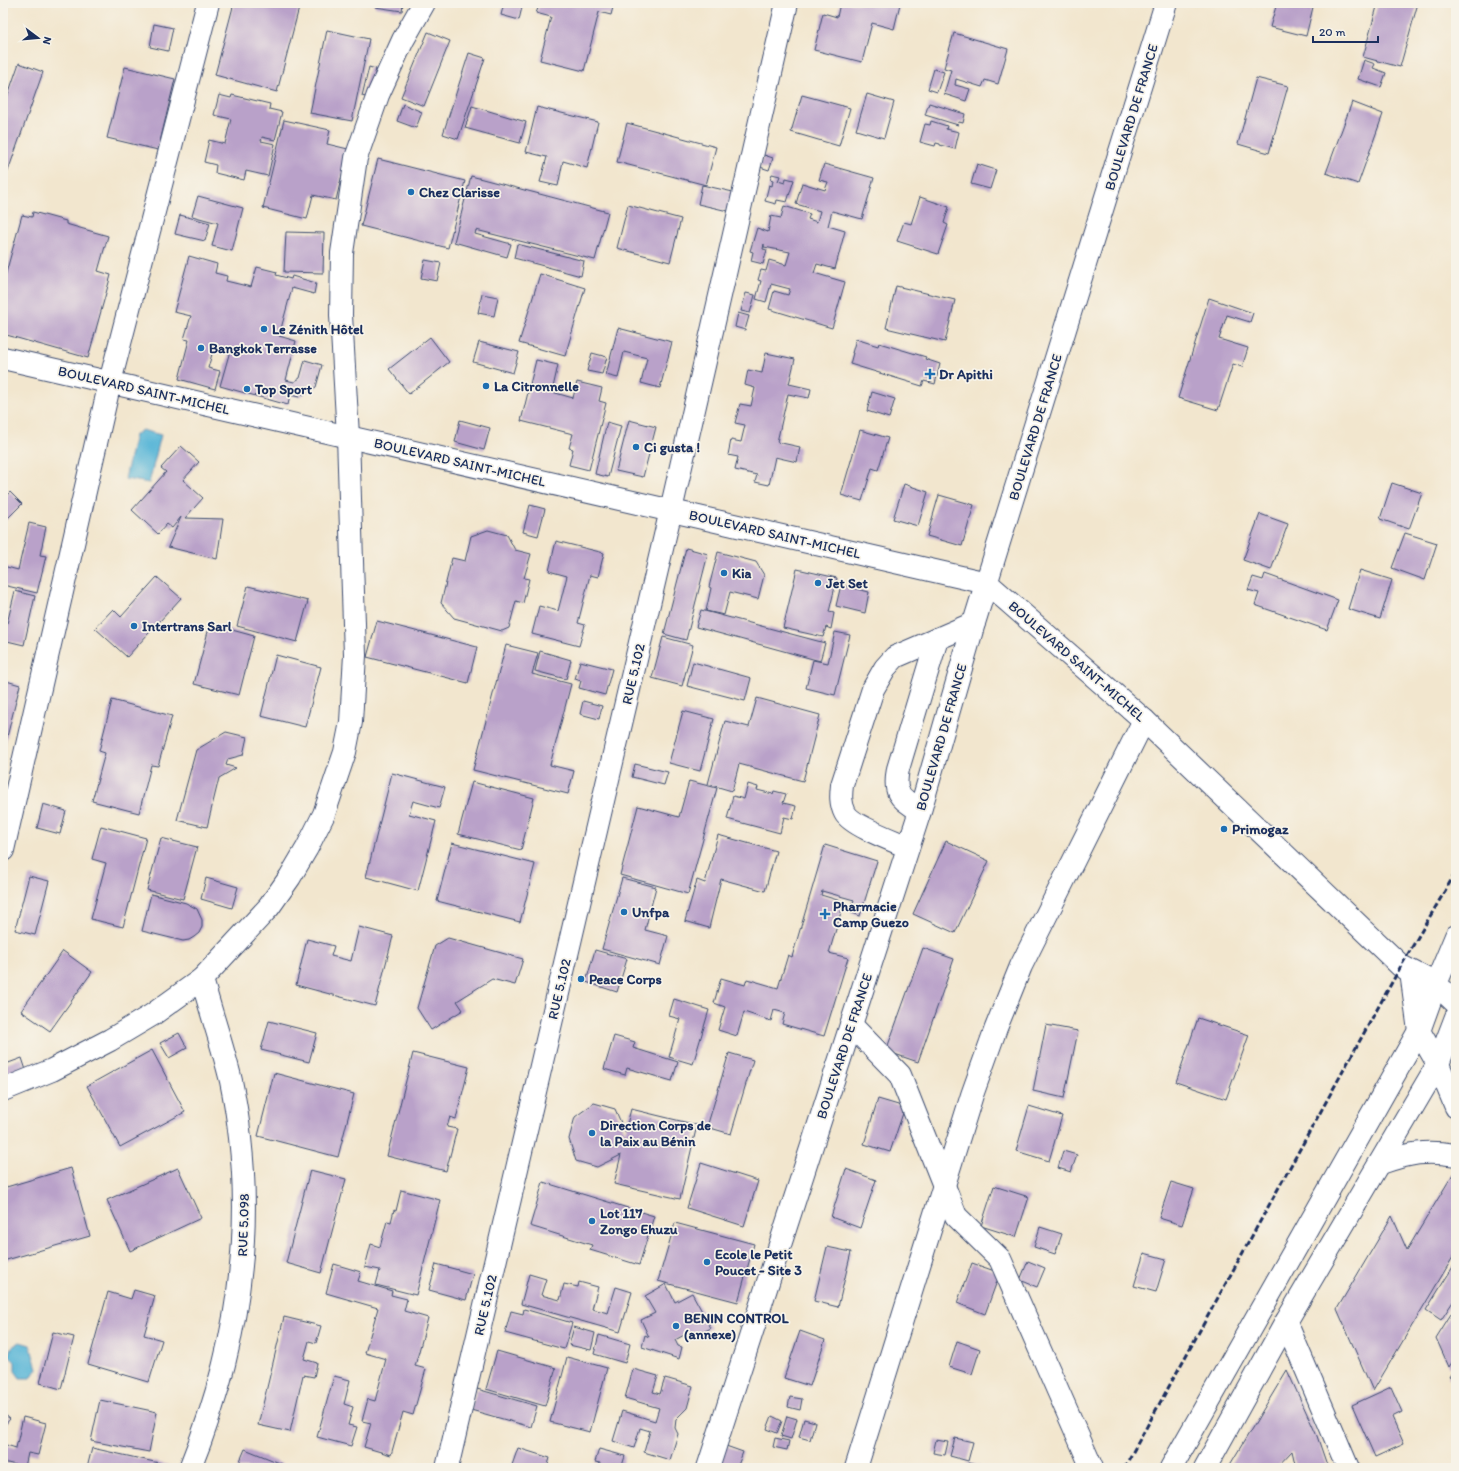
<svg xmlns="http://www.w3.org/2000/svg" width="1459" height="1471" viewBox="0 0 1459 1471" font-family="Itim,sans-serif">
<rect width="100%" height="100%" fill="#f7f3e8"/>
<filter id="ink" filterUnits="userSpaceOnUse"><feTurbulence type="fractalNoise" baseFrequency=".025" numOctaves="2"/><feDisplacementMap in="SourceGraphic" scale="8" xChannelSelector="R" yChannelSelector="G"/><feConvolveMatrix kernelMatrix="1 2 1 2 8 2 1 2 1" color-interpolation-filters="sRGB"/></filter>
<filter id="wash" filterUnits="userSpaceOnUse"><feTurbulence type="fractalNoise" baseFrequency=".012" numOctaves="4" result="noise"/><feDisplacementMap in="SourceGraphic" scale="16" xChannelSelector="R" yChannelSelector="G"/><feGaussianBlur stdDeviation="0.9" result="paint"/><feColorMatrix in="noise" values="0 0 0 0 0 0 0 0 0 0 0 0 0 0 0 0 0 1.4 0 .05"/><feComposite in="paint" operator="in"/></filter>
<g filter="url(#wash)">
<rect width="100%" height="100%" fill="#f2e6ce"/>
<!-- water -->
<g fill="#59b6d7" stroke="#3a729a">
<polygon points="142,430 161,435 149,483 125,479 135,435"/>
<polygon points="20,1342 30,1345 37,1368 31,1378 20,1378 15,1371 15,1362 9,1356 12,1347"/>
</g>
<g id="blocks">
<!-- building -->
<g fill="#b9a1c9">
<polygon points="234,3 300,4 277,92 215,75"/>
<polygon points="375,3 403,3 402,11 375,7"/>
<polygon points="504,3 523,3 519,20 501,15"/>
<polygon points="528,3 614,3 611,15 599,12 584,71 540,60 551,17 536,13 539,6"/>
<polygon points="840,3 900,4 894,29 872,23 862,62 814,50 823,13 837,17"/>
<polygon points="1277,3 1314,3 1306,36 1270,27"/>
<polygon points="1378,3 1418,3 1400,67 1363,57"/>
<polygon points="154,24 173,28 168,51 150,47"/>
<polygon points="327,30 369,39 352,121 310,113"/>
<polygon points="428,32 450,41 424,106 401,97"/>
<polygon points="954,33 1008,49 998,84 985,80 982,87 956,79 955,85 970,89 966,101 944,94 951,70 944,68"/>
<polygon points="469,53 485,58 458,139 443,134"/>
<polygon points="1364,60 1375,64 1373,68 1386,73 1381,87 1358,79"/>
<polygon points="19,63 43,72 3,185 3,109"/>
<polygon points="125,67 175,79 158,150 107,138"/>
<polygon points="369,67 376,69 369,98 362,96"/>
<polygon points="934,69 944,72 937,92 928,89"/>
<polygon points="1256,78 1288,86 1269,153 1238,144"/>
<polygon points="867,94 894,102 884,138 856,130"/>
<polygon points="219,95 231,98 232,95 270,104 269,109 282,112 275,140 262,137 261,141 275,144 268,176 246,171 244,180 215,173 216,165 204,162 209,140 225,144 231,119 214,115"/>
<polygon points="802,95 850,108 839,146 791,132"/>
<polygon points="1352,102 1383,114 1358,184 1326,173"/>
<polygon points="929,103 965,114 963,123 959,122 958,125 925,115"/>
<polygon points="403,104 422,112 416,128 397,121"/>
<polygon points="472,106 526,122 520,143 465,128"/>
<polygon points="537,107 598,122 587,168 563,161 558,186 540,182 547,157 526,152"/>
<polygon points="284,120 330,130 327,144 348,149 336,200 313,195 307,219 263,208"/>
<polygon points="931,121 947,126 946,129 959,132 955,149 940,145 940,144 936,143 935,146 920,142 925,124 930,125"/>
<polygon points="627,123 716,147 706,185 617,162"/>
<polygon points="764,155 773,158 769,170 760,167"/>
<polygon points="378,159 465,181 448,248 361,226"/>
<polygon points="824,164 874,178 862,219 832,211 828,226 845,231 835,269 817,264 814,273 845,282 832,328 769,309 774,291 788,295 790,289 771,284 766,302 756,299 761,281 758,280 761,270 766,271 769,260 786,265 790,252 764,247 764,244 763,249 767,250 763,264 751,261 753,252 750,251 757,228 768,232 771,216 781,218 784,206 810,214 808,219 817,222 820,211 796,204 802,183 825,190 828,182 819,180"/>
<polygon points="977,164 996,170 990,189 971,184"/>
<polygon points="772,174 780,176 778,181 785,183 786,178 794,180 787,202 777,200 776,204 765,201 769,185 772,186 773,180 770,179"/>
<polygon points="471,176 608,212 595,260 476,230 475,234 511,244 507,257 454,242"/>
<polygon points="702,185 733,192 728,211 698,204"/>
<polygon points="198,196 243,208 232,251 212,246 218,223 192,216"/>
<polygon points="920,197 949,207 944,223 948,225 938,254 897,241 904,222 911,224"/>
<polygon points="628,205 681,219 670,262 617,248"/>
<polygon points="33,212 66,221 66,224 108,236 98,271 111,275 88,358 3,334 3,284 22,215 32,217"/>
<polygon points="180,215 210,223 205,241 175,234"/>
<polygon points="286,232 324,233 323,273 284,272"/>
<polygon points="517,244 584,261 581,276 514,258"/>
<polygon points="189,256 217,264 215,273 227,276 226,281 251,287 257,267 277,272 276,275 291,279 292,276 316,283 314,294 292,288 279,336 296,341 286,380 294,382 300,378 305,360 322,365 316,387 299,397 290,395 288,405 220,386 230,351 214,347 208,368 220,371 215,389 179,379 189,340 184,339 191,316 174,312"/>
<polygon points="425,260 441,263 437,281 421,278"/>
<polygon points="540,274 585,288 565,356 519,343"/>
<polygon points="896,286 955,300 945,342 886,328"/>
<polygon points="746,293 755,295 750,313 741,311"/>
<polygon points="482,294 498,297 494,316 478,313"/>
<polygon points="1209,298 1253,313 1250,322 1227,315 1219,339 1248,348 1242,367 1233,364 1218,410 1178,398"/>
<polygon points="738,313 749,316 745,330 735,327"/>
<polygon points="618,328 672,342 660,388 641,383 647,358 624,352 618,378 606,375"/>
<polygon points="430,337 449,362 409,394 389,369"/>
<polygon points="856,339 878,346 879,343 926,357 925,359 940,364 935,384 924,381 922,386 850,364 853,353 852,353"/>
<polygon points="479,342 519,352 513,373 473,362"/>
<polygon points="592,353 607,357 602,374 587,371"/>
<polygon points="766,353 795,359 789,384 811,389 809,398 788,394 777,442 800,447 797,462 775,457 769,485 755,482 757,475 735,470 738,457 728,455 731,440 741,442 745,425 735,423 740,404 751,406 755,388 745,385 748,370 762,373"/>
<polygon points="536,360 558,365 552,392 573,398 577,382 602,388 599,401 606,403 589,470 569,465 573,449 569,448 573,434 521,421"/>
<polygon points="872,392 895,399 889,418 867,411"/>
<polygon points="460,420 490,428 484,450 455,442"/>
<polygon points="629,420 656,427 643,477 616,471"/>
<polygon points="607,422 621,426 608,477 595,474"/>
<polygon points="860,430 888,438 878,470 872,468 862,501 841,495"/>
<polygon points="181,446 199,462 183,480 203,498 185,518 223,519 217,559 168,547 181,517 172,528 167,524 158,534 132,510 166,472 161,468"/>
<polygon points="1392,483 1422,493 1409,529 1380,519"/>
<polygon points="904,484 928,492 918,526 893,519"/>
<polygon points="10,492 22,504 3,523 3,499"/>
<polygon points="939,495 974,505 962,546 927,536"/>
<polygon points="530,505 545,509 538,536 523,532"/>
<polygon points="1260,514 1288,524 1271,570 1243,560"/>
<polygon points="29,523 46,527 40,555 46,556 37,593 3,585 3,566 18,570"/>
<polygon points="488,530 507,535 515,550 531,554 524,578 529,579 523,603 516,601 509,628 502,631 454,618 441,603 452,558 465,561 471,536"/>
<polygon points="1405,533 1437,543 1425,580 1392,568"/>
<polygon points="556,541 604,553 598,577 590,575 578,623 585,625 579,646 532,634 539,606 558,611 567,576 549,571"/>
<polygon points="686,548 708,554 686,640 664,634"/>
<polygon points="718,552 756,562 764,575 758,599 730,592 724,615 706,611 711,588 709,587"/>
<polygon points="797,569 837,578 829,612 834,613 831,629 826,627 823,637 783,628"/>
<polygon points="1360,570 1392,580 1380,619 1348,609"/>
<polygon points="1265,574 1338,600 1327,630 1255,605 1259,593 1248,590 1253,577 1263,580"/>
<polygon points="157,577 181,598 127,657 95,628 113,609 121,617"/>
<polygon points="841,585 869,592 865,613 836,606"/>
<polygon points="248,586 308,601 297,642 237,626"/>
<polygon points="15,591 35,596 24,645 3,640"/>
<polygon points="701,610 825,643 820,661 696,627"/>
<polygon points="377,621 477,647 468,683 367,657"/>
<polygon points="210,624 254,636 239,695 194,684"/>
<polygon points="835,632 850,635 835,695 806,688 813,660 828,663"/>
<polygon points="663,637 693,645 682,686 652,678"/>
<polygon points="506,645 538,653 532,674 571,684 550,765 574,771 568,794 473,770"/>
<polygon points="540,651 571,660 566,679 535,671"/>
<polygon points="276,655 321,667 305,727 261,716"/>
<polygon points="580,661 612,669 605,695 579,688 581,681 575,679"/>
<polygon points="693,662 751,678 745,701 687,686"/>
<polygon points="3,680 20,685 4,749 3,749"/>
<polygon points="757,698 820,715 803,781 739,764 732,791 708,784 725,721 749,727"/>
<polygon points="112,700 172,716 158,766 151,765 139,813 92,801 105,753 99,751"/>
<polygon points="583,701 602,706 599,719 580,714"/>
<polygon points="683,711 714,719 700,771 669,763"/>
<polygon points="226,732 247,737 243,755 228,759 226,765 236,768 219,778 207,827 177,820 196,750"/>
<polygon points="635,764 668,772 664,785 632,777"/>
<polygon points="392,773 445,787 439,808 413,801 409,814 436,821 418,891 366,877"/>
<polygon points="689,781 717,788 688,894 620,875 638,806 679,817"/>
<polygon points="472,782 534,798 521,850 458,834"/>
<polygon points="748,784 758,787 757,790 773,794 774,791 786,794 783,803 796,806 793,819 784,817 780,833 727,819 733,796 744,799"/>
<polygon points="43,804 66,811 60,834 37,828"/>
<polygon points="101,826 146,838 123,927 91,919 106,863 92,859"/>
<polygon points="718,835 776,851 765,891 721,879 709,928 685,921 697,880 705,883"/>
<polygon points="161,838 197,847 183,899 147,890"/>
<polygon points="946,841 989,861 955,933 913,914"/>
<polygon points="452,843 535,864 520,922 437,901"/>
<polygon points="825,845 877,861 860,916 850,912 854,900 822,891 821,895 844,902 829,953 848,958 824,1036 782,1024 785,1013 774,1010 771,1021 744,1012 737,1036 718,1030 725,1007 714,1003 721,978 745,985 747,979 778,988 788,955 792,957"/>
<polygon points="29,876 49,881 35,935 15,930"/>
<polygon points="206,878 238,887 232,908 201,899"/>
<polygon points="622,878 656,887 645,930 668,936 660,965 602,949"/>
<polygon points="151,894 186,903 197,909 202,920 202,927 199,933 194,937 189,940 183,941 142,931"/>
<polygon points="359,927 393,936 375,1006 296,985 307,939 334,946 331,956 351,961"/>
<polygon points="448,938 523,959 515,985 492,979 457,1001 463,1010 431,1030 417,1008 435,946"/>
<polygon points="923,948 954,959 918,1062 886,1051"/>
<polygon points="595,950 627,959 617,992 586,982"/>
<polygon points="63,951 92,972 50,1031 21,1011"/>
<polygon points="674,999 709,1010 693,1064 669,1057 680,1019 669,1016"/>
<polygon points="1198,1018 1249,1035 1226,1099 1176,1082"/>
<polygon points="269,1021 317,1033 309,1062 261,1050"/>
<polygon points="1046,1025 1078,1031 1064,1098 1033,1091"/>
<polygon points="179,1033 187,1048 169,1058 160,1043"/>
<polygon points="614,1036 635,1042 633,1048 678,1062 672,1081 627,1068 625,1075 604,1069"/>
<polygon points="152,1050 185,1112 120,1147 87,1086"/>
<polygon points="413,1053 469,1067 456,1119 450,1117 447,1127 457,1129 446,1171 387,1156"/>
<polygon points="729,1053 753,1060 731,1134 707,1127"/>
<polygon points="22,1058 29,1079 3,1087 3,1065"/>
<polygon points="274,1073 354,1094 338,1157 258,1136"/>
<polygon points="878,1099 905,1107 890,1152 864,1144"/>
<polygon points="594,1103 615,1109 625,1132 631,1109 697,1125 680,1199 614,1184 621,1155 597,1167 576,1161 569,1139 575,1117"/>
<polygon points="1029,1106 1062,1116 1049,1161 1016,1151"/>
<polygon points="1063,1151 1077,1155 1071,1172 1058,1168"/>
<polygon points="701,1163 758,1181 744,1226 687,1208"/>
<polygon points="71,1168 90,1236 3,1261 3,1188"/>
<polygon points="178,1168 201,1218 130,1251 107,1200"/>
<polygon points="846,1169 876,1180 860,1228 831,1217"/>
<polygon points="1456,1169 1456,1252 1373,1391 1337,1309 1392,1216 1407,1250"/>
<polygon points="310,1170 346,1179 321,1273 286,1263"/>
<polygon points="543,1182 654,1216 639,1265 590,1250 592,1245 530,1226"/>
<polygon points="1171,1182 1194,1189 1182,1225 1159,1218"/>
<polygon points="994,1186 1029,1197 1016,1237 981,1226"/>
<polygon points="401,1190 440,1200 416,1295 376,1285 380,1270 365,1267 371,1244 380,1247 387,1221 391,1222 394,1210 396,1211"/>
<polygon points="675,1223 754,1244 738,1302 658,1281"/>
<polygon points="1040,1227 1062,1234 1055,1254 1034,1247"/>
<polygon points="827,1247 851,1252 838,1307 814,1301"/>
<polygon points="1144,1253 1166,1259 1156,1292 1134,1286"/>
<polygon points="1028,1261 1045,1268 1037,1287 1020,1280"/>
<polygon points="1456,1262 1456,1297 1441,1320 1426,1310"/>
<polygon points="972,1263 1000,1273 985,1314 957,1303"/>
<polygon points="334,1264 361,1272 358,1281 392,1291 391,1295 407,1299 404,1311 428,1318 415,1366 426,1369 413,1415 403,1412 391,1455 364,1447 371,1423 362,1421 368,1399 375,1401 386,1359 365,1353 378,1308 326,1293"/>
<polygon points="436,1264 473,1274 466,1300 429,1290"/>
<polygon points="529,1274 546,1279 541,1295 560,1300 564,1284 578,1287 579,1282 598,1287 592,1309 608,1313 616,1287 632,1292 620,1332 521,1304"/>
<polygon points="666,1284 675,1302 692,1293 711,1328 689,1339 686,1334 675,1340 678,1346 682,1347 679,1359 642,1347 645,1335 649,1337 641,1320 655,1313 645,1296"/>
<polygon points="134,1290 155,1296 144,1335 162,1340 149,1382 88,1364 108,1292 131,1299"/>
<polygon points="1456,1306 1456,1356 1449,1367 1436,1338"/>
<polygon points="524,1309 572,1323 564,1349 505,1333 511,1311 523,1314"/>
<polygon points="284,1317 321,1326 316,1343 309,1341 304,1359 317,1363 314,1377 303,1375 290,1432 258,1425"/>
<polygon points="574,1327 595,1333 591,1350 569,1345"/>
<polygon points="800,1331 825,1340 810,1386 784,1378"/>
<polygon points="53,1332 74,1337 61,1389 40,1383"/>
<polygon points="599,1335 630,1344 625,1363 594,1354"/>
<polygon points="957,1341 980,1349 972,1374 949,1367"/>
<polygon points="497,1351 556,1368 545,1406 486,1389"/>
<polygon points="567,1357 607,1368 590,1432 550,1422"/>
<polygon points="1456,1366 1456,1381 1449,1377"/>
<polygon points="633,1369 658,1376 653,1392 660,1394 665,1378 693,1386 687,1408 676,1419 675,1428 678,1434 670,1460 644,1452 650,1431 640,1428 634,1448 613,1441 622,1411 655,1421 659,1408 625,1398"/>
<polygon points="1287,1370 1317,1436 1328,1468 1296,1468 1292,1451 1276,1468 1228,1468"/>
<polygon points="334,1376 350,1380 344,1404 353,1407 348,1425 357,1427 351,1446 317,1437"/>
<polygon points="1456,1383 1456,1400 1452,1390"/>
<polygon points="1391,1387 1402,1412 1392,1417 1404,1444 1375,1457 1352,1405"/>
<polygon points="477,1389 537,1406 531,1427 471,1410"/>
<polygon points="790,1397 802,1399 800,1410 788,1407"/>
<polygon points="100,1400 157,1412 149,1452 91,1441"/>
<polygon points="3,1413 10,1419 3,1427"/>
<polygon points="772,1416 782,1421 777,1433 767,1429"/>
<polygon points="787,1416 797,1419 791,1439 781,1436"/>
<polygon points="23,1417 46,1423 38,1455 28,1453 25,1467 3,1462 3,1444 16,1448"/>
<polygon points="804,1419 815,1422 810,1440 799,1437"/>
<polygon points="775,1438 789,1441 787,1450 773,1447"/>
<polygon points="955,1438 973,1442 968,1461 950,1456"/>
<polygon points="936,1440 948,1442 945,1455 933,1453"/>
<polygon points="726,1446 743,1452 737,1468 718,1468"/>
<polygon points="92,1448 168,1465 168,1468 87,1468"/>
<polygon points="518,1448 550,1458 547,1468 511,1468"/>
<polygon points="245,1449 282,1464 280,1468 237,1468"/>
<polygon points="599,1449 625,1456 622,1466 629,1468 599,1468 600,1463 595,1462"/>
<polygon points="968,1463 980,1466 980,1468 967,1468"/>
</g>
</g>
</g>
<g filter="url(#ink)">
<use href="#blocks" fill-opacity="0" stroke="#3b4a6f" stroke-width="1"/>
<g fill="none" stroke-linecap="round" stroke-linejoin="round">
<defs>
<g id="minor">
<path d="M920,811C900,797 893,795 898,769L937,639"/>
<path d="M908,847C894,841 851,825 845,813C840,803 841,794 842,785L873,689L885,668L895,657L974,623"/>
<polyline points="3,850 110,382 208,3"/>
<polyline points="851,1025 900,1075 956,1216 1000,1259 1092,1468"/>
<polyline points="3,1090 52,1070 110,1040 152,1015 202,979 269,907 290,877 307,848 324,814 345,752 351,722 355,655 348,436 341,315 342,253 356,158 378,95 403,40 424,3"/>
<polyline points="1286,1322 1348,1468"/>
<path d="M190,1468C232,1364 253,1251 240,1138C238,1120 235,1100 231,1081C223,1047 211,1013 202,979"/>
<polyline points="447,1468 671,510 787,3"/>
<polyline points="708,1468 920,811 974,623 1166,3"/>
<polyline points="856,1468 972,1095 996,1028 1021,966 1144,720"/>
</g>
<g id="major">
<polyline points="3,358 987,583 1144,720 1401,966 1436,984 1456,1003"/>
<polyline points="1411,972 1419,1031 1438,1064 1456,1107"/>
<path d="M1381,1163C1410,1153 1425,1150 1456,1155"/>
<polyline points="1171,1468 1419,1031 1436,984 1456,936"/>
<polyline points="1205,1468 1286,1322 1438,1064 1456,1017"/>
</g>
</defs>
<!-- minor casing -->
<use href="#minor" stroke="#3b4a6f" stroke-width="24"/>
<!-- major casing -->
<use href="#major" stroke="#3b4a6f" stroke-width="24"/>
<!-- minor -->
<use href="#minor" stroke="#fff" stroke-width="22"/>
<!-- major -->
<use href="#major" stroke="#fff" stroke-width="22"/>
<!-- rail -->
<polyline stroke="#1b2f5e" stroke-width="3" stroke-dasharray="6 3" stroke-linecap="butt" points="1124,1468 1401,966 1456,872"/>
</g>
</g>
<!-- markers -->
<g fill="#1f6fb2" stroke="#f7f3e8" stroke-width="1.5">
<circle cx="411" cy="192" r="4"/>
<circle cx="264" cy="329" r="4"/>
<circle cx="201" cy="348" r="4"/>
<path d="M928 368h4v4h4v4h-4v4h-4v-4h-4v-4h4z"/>
<circle cx="486" cy="386" r="4"/>
<circle cx="247" cy="389" r="4"/>
<circle cx="636" cy="447" r="4"/>
<circle cx="724" cy="573" r="4"/>
<circle cx="818" cy="583" r="4"/>
<circle cx="134" cy="626" r="4"/>
<circle cx="1224" cy="829" r="4"/>
<circle cx="624" cy="912" r="4"/>
<path d="M823 908h4v4h4v4h-4v4h-4v-4h-4v-4h4z"/>
<circle cx="581" cy="979" r="4"/>
<circle cx="592" cy="1133" r="4"/>
<circle cx="592" cy="1221" r="4"/>
<circle cx="707" cy="1262" r="4"/>
<circle cx="676" cy="1326" r="4"/>
</g>
<g text-anchor="middle" stroke-width="3.5" stroke-linejoin="round" paint-order="stroke">
<!-- street labels -->
<g font-size="14" fill="#1b2f5e" stroke="#f7f3e8">
<text transform="translate(1131 117) rotate(-73)" y="5">BOULEVARD DE FRANCE</text>
<text transform="translate(144 390) rotate(13)" y="5">BOULEVARD SAINT-MICHEL</text>
<text transform="translate(1035 427) rotate(-73)" y="5">BOULEVARD DE FRANCE</text>
<text transform="translate(460 462) rotate(13)" y="5">BOULEVARD SAINT-MICHEL</text>
<text transform="translate(775 534) rotate(13)" y="5">BOULEVARD SAINT-MICHEL</text>
<text transform="translate(1077 661) rotate(41)" y="5">BOULEVARD SAINT-MICHEL</text>
<text transform="translate(633 674) rotate(-77)" y="5">RUE 5.102</text>
<text transform="translate(941 737) rotate(-74)" y="5">BOULEVARD DE FRANCE</text>
<text transform="translate(559 989) rotate(-77)" y="5">RUE 5.102</text>
<text transform="translate(844 1046) rotate(-72)" y="5">BOULEVARD DE FRANCE</text>
<text transform="translate(243 1225) rotate(-88)" y="5">RUE 5.098</text>
<text transform="translate(485 1305) rotate(-77)" y="5">RUE 5.102</text>
</g>
<!-- poi labels -->
<g font-size="14" font-weight="bold" fill="#1b2f5e" stroke="#f7f3e8" text-anchor="start">
<text x="419" y="197">Chez Clarisse</text>
<text x="272" y="334">Le Zénith Hôtel</text>
<text x="209" y="353">Bangkok Terrasse</text>
<text x="939" y="379">Dr Apithi</text>
<text x="494" y="391">La Citronnelle</text>
<text x="255" y="394">Top Sport</text>
<text x="644" y="452">Ci gusta !</text>
<text x="732" y="578">Kia</text>
<text x="826" y="588">Jet Set</text>
<text x="142" y="631">Intertrans Sarl</text>
<text x="1232" y="834">Primogaz</text>
<text x="833" y="911">Pharmacie<tspan x="833" dy="16">Camp Guezo</tspan></text>
<text x="632" y="917">Unfpa</text>
<text x="589" y="984">Peace Corps</text>
<text x="600" y="1130">Direction Corps de<tspan x="600" dy="16">la Paix au Bénin</tspan></text>
<text x="600" y="1218">Lot 117<tspan x="600" dy="16">Zongo Ehuzu</tspan></text>
<text x="715" y="1259">Ecole le Petit<tspan x="715" dy="16">Poucet - Site 3</tspan></text>
<text x="684" y="1323">BENIN CONTROL<tspan x="684" dy="16">(annexe)</tspan></text>
</g>
</g>
<!-- margin -->
<rect width="1459" height="1471" fill="none" stroke="#f7f3e8" stroke-width="16"/>
<!-- north arrow -->
<g transform="translate(38 38) rotate(106)" stroke="#f7f3e8" stroke-width="3" paint-order="stroke">
<path d="M0-3L7 15L0 10L-7 15Z" fill="#1b2f5e"/>
<text y="-6" font-size="11" font-weight="bold" text-anchor="middle" fill="#1b2f5e">N</text>
</g>
<!-- scale -->
<path d="M1313 36v6h65v-6" fill="none" stroke="#1b2f5e" stroke-width="2"/>
<text x="1319" y="36" font-size="12" fill="#1b2f5e" stroke="#f7f3e8" stroke-width="3" paint-order="stroke">20 m</text>
</svg>
